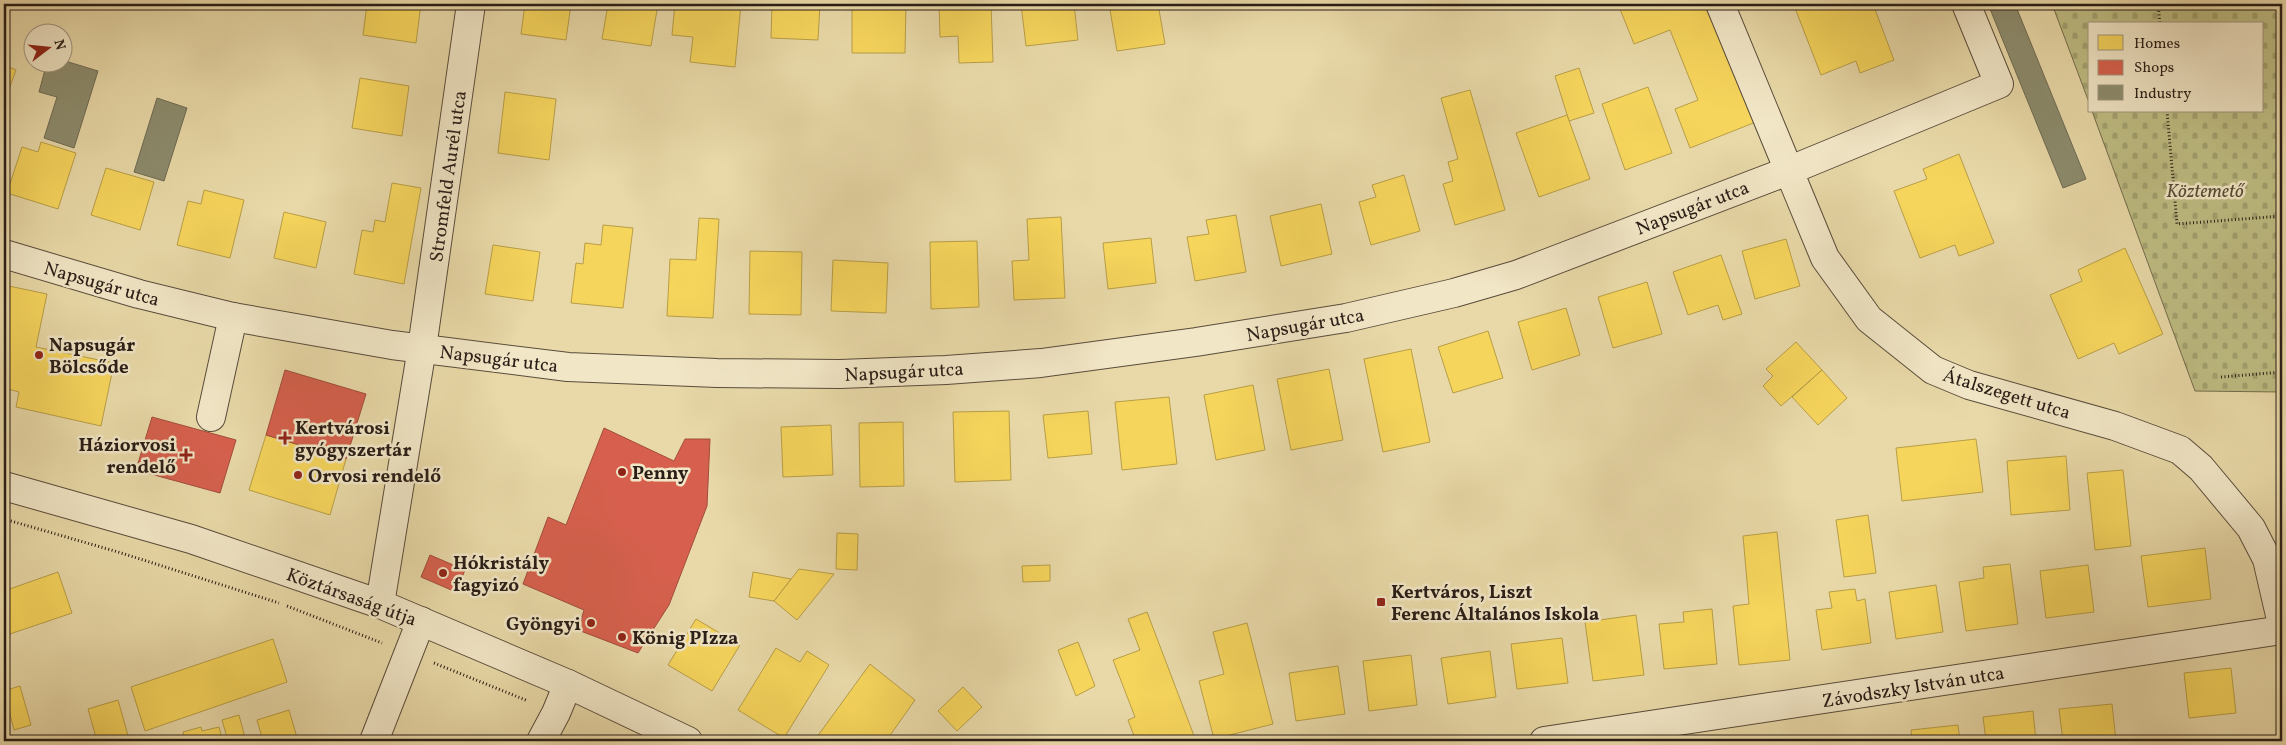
<svg xmlns="http://www.w3.org/2000/svg" width="2286" height="745" viewBox="0 0 2286 745" font-family="Vollkorn,serif">
<defs>
<pattern id="cemetery-stones" width="16" height="16" patternUnits="userSpaceOnUse" patternTransform="scale(1.25)"><rect width="16" height="16" fill="#bebd83"/><path d="M2 7V4a2 2 0 0 1 4 0v3zM10 15v-3a2 2 0 0 1 4 0v3z" fill="#a3a270"/></pattern>
</defs>
<rect width="100%" height="100%" fill="#e9d9a8"/>
<filter id="stains"><feTurbulence type="fractalNoise" baseFrequency=".004" numOctaves="4"/><feColorMatrix values="0 0 0 0 .2 0 0 0 0 .09 0 0 0 0 .02 0 0 0 .5 -.17"/></filter>
<radialGradient id="worn" r=".72"><stop offset=".6" stop-color="#630" stop-opacity="0"/><stop offset="1" stop-color="#630" stop-opacity=".3"/></radialGradient>
<!-- cemetery -->
<polygon fill="url(#cemetery-stones)" stroke="#746d4d" points="2052,4 2282,4 2282,392 2195,391 2092,111 2262,111 2262,24 2090,24 2090,105"/>
<!-- homes -->
<g fill="#f6d55c" stroke="#b89e47">
<polygon points="367,4 421,4 416,43 363,35"/>
<polygon points="525,4 571,4 566,40 521,34"/>
<polygon points="608,4 658,4 651,46 602,39"/>
<polygon points="675,4 741,4 735,67 690,62 693,37 672,35"/>
<polygon points="772,4 820,4 818,40 771,38"/>
<polygon points="852,4 906,4 905,53 852,53"/>
<polygon points="939,4 991,4 993,62 959,63 958,36 940,37"/>
<polygon points="1021,4 1074,4 1078,40 1026,46"/>
<polygon points="1109,4 1158,4 1165,44 1117,51"/>
<polygon points="1618,4 1708,4 1756,122 1690,148 1675,109 1698,100 1670,30 1634,44"/>
<polygon points="1807,4 1873,4 1894,60 1860,73 1856,61 1821,75 1795,8"/>
<polygon points="4,65 16,70 4,103"/>
<polygon points="1579,68 1594,113 1569,121 1555,76"/>
<polygon points="360,78 409,86 402,136 352,128"/>
<polygon points="1648,87 1672,153 1625,170 1602,104"/>
<polygon points="1470,90 1505,210 1455,225 1443,184 1453,181 1448,162 1458,159 1441,98"/>
<polygon points="505,92 556,99 549,160 498,153"/>
<polygon points="1567,115 1590,179 1539,197 1516,133"/>
<polygon points="41,142 76,153 58,209 7,193 22,147 38,152"/>
<polygon points="1959,154 1994,243 1959,256 1955,245 1920,258 1894,191 1927,179 1923,169"/>
<polygon points="106,168 154,182 140,230 91,215"/>
<polygon points="1404,175 1420,231 1371,245 1359,202 1376,197 1372,185"/>
<polygon points="392,183 421,188 404,284 354,274 362,230 373,232 375,220 385,222"/>
<polygon points="204,190 244,200 230,258 177,245 188,201 201,204"/>
<polygon points="1321,204 1332,254 1281,266 1270,216"/>
<polygon points="284,212 326,222 316,268 274,258"/>
<polygon points="1236,215 1246,272 1195,281 1187,237 1209,234 1206,220"/>
<polygon points="1061,217 1065,298 1014,300 1012,261 1029,260 1027,219"/>
<polygon points="699,218 719,219 713,318 667,316 670,259 696,260"/>
<polygon points="603,225 633,228 623,308 571,303 576,263 583,264 585,243 601,245"/>
<polygon points="1151,238 1156,283 1108,289 1103,243"/>
<polygon points="1786,239 1800,286 1755,299 1742,251"/>
<polygon points="977,241 979,307 931,309 930,242"/>
<polygon points="493,245 540,252 533,301 485,294"/>
<polygon points="2125,248 2163,334 2119,354 2114,343 2078,359 2050,295 2082,281 2078,270"/>
<polygon points="750,251 802,252 801,315 749,314"/>
<polygon points="1721,255 1742,314 1723,320 1718,305 1688,315 1673,272"/>
<polygon points="833,260 888,263 886,313 831,311"/>
<polygon points="1647,282 1662,334 1613,348 1598,297"/>
<polygon points="4,285 47,294 36,347 114,363 101,426 16,407 19,392 4,388"/>
<polygon points="1566,308 1580,355 1532,370 1518,322"/>
<polygon points="1488,331 1503,378 1453,393 1438,347"/>
<polygon points="1796,342 1822,370 1781,406 1763,386 1773,376 1766,369"/>
<polygon points="1411,349 1430,442 1383,452 1364,359"/>
<polygon points="1329,369 1343,440 1291,450 1277,379"/>
<polygon points="1822,370 1847,398 1818,425 1792,397"/>
<polygon points="1253,385 1265,450 1216,460 1204,395"/>
<polygon points="1169,397 1177,464 1122,470 1115,402"/>
<polygon points="1009,411 1011,480 955,482 953,412"/>
<polygon points="1088,411 1092,454 1048,458 1043,415"/>
<polygon points="903,422 904,486 860,487 859,423"/>
<polygon points="831,425 833,475 783,477 781,427"/>
<polygon points="266,435 346,459 330,515 249,490"/>
<polygon points="1976,439 1983,492 1902,501 1896,448"/>
<polygon points="2066,456 2070,510 2011,515 2007,461"/>
<polygon points="2123,470 2131,546 2095,550 2087,473"/>
<polygon points="1868,515 1876,573 1844,577 1836,520"/>
<polygon points="1777,532 1790,660 1739,665 1733,606 1749,604 1743,536"/>
<polygon points="837,533 858,534 857,570 836,569"/>
<polygon points="2205,548 2211,599 2148,607 2141,556"/>
<polygon points="2010,564 2018,624 1966,631 1959,582 1984,578 1983,567"/>
<polygon points="1050,565 1050,581 1023,582 1022,566"/>
<polygon points="2088,565 2094,612 2046,618 2040,571"/>
<polygon points="799,569 834,574 797,620 774,601"/>
<polygon points="58,572 72,613 4,636 4,591"/>
<polygon points="753,572 791,579 774,601 749,597"/>
<polygon points="1936,585 1943,632 1896,639 1889,592"/>
<polygon points="1855,589 1857,601 1865,599 1871,643 1822,650 1816,610 1832,608 1829,592"/>
<polygon points="1712,609 1717,664 1664,669 1659,624 1684,622 1683,612"/>
<polygon points="1147,612 1196,741 1136,741 1128,720 1135,717 1113,660 1140,650 1128,619"/>
<polygon points="1636,615 1644,675 1593,681 1585,622"/>
<polygon points="696,619 740,645 712,691 668,665"/>
<polygon points="1247,623 1273,724 1214,739 1199,681 1224,674 1213,632"/>
<polygon points="1562,638 1568,683 1517,689 1511,644"/>
<polygon points="273,639 287,682 145,731 131,687"/>
<polygon points="1078,642 1095,686 1076,696 1058,650"/>
<polygon points="776,648 800,662 807,651 829,665 784,738 738,710"/>
<polygon points="1490,651 1496,697 1448,704 1441,658"/>
<polygon points="1411,655 1417,705 1369,711 1363,661"/>
<polygon points="870,664 915,700 886,741 814,741"/>
<polygon points="1338,666 1345,714 1296,721 1289,673"/>
<polygon points="2231,668 2236,713 2189,718 2184,673"/>
<polygon points="20,686 31,725 14,730 4,691"/>
<polygon points="963,687 982,707 957,731 938,711"/>
<polygon points="118,700 129,739 121,741 97,741 88,709"/>
<polygon points="2112,704 2116,741 2063,741 2059,709"/>
<polygon points="289,710 298,741 263,741 257,720"/>
<polygon points="2033,711 2036,741 1986,741 1983,717"/>
<polygon points="239,715 246,741 228,741 222,720"/>
<polygon points="1958,725 1960,741 1912,741 1911,730"/>
<polygon points="201,727 202,731 219,727 223,741 185,741 183,732"/>
<polygon points="1884,736 1885,741 1837,741"/>
<polygon points="2241,736 2242,741 2195,741"/>
</g>
<!-- shops -->
<g fill="#d6604d" stroke="#a24c3d">
<polygon points="285,370 366,394 346,459 266,435"/>
<polygon points="152,417 236,440 220,493 136,470"/>
<polygon points="604,428 674,461 685,439 710,439 707,506 669,605 638,653 578,630 584,610 523,584 548,517 566,525"/>
<polygon points="430,555 465,570 456,592 421,577"/>
</g>
<!-- industry -->
<g fill="#8c8c6e" stroke="#6e6b54">
<polygon points="1988,4 2015,4 2086,179 2063,188"/>
<polygon points="62,60 98,71 74,148 44,138 57,97 39,92 47,62 62,62"/>
<polygon points="157,98 187,108 164,181 134,172"/>
</g>
<g fill="none" stroke-linecap="round" stroke-linejoin="round">
<defs>
<g id="minor">
<polyline points="1720,4 1825,258 1869,319 1933,370 1969,385 2115,426 2180,450 2201,468 2251,528 2267,559 2282,624"/>
<polyline points="4,254 139,294 233,317 392,345 568,367 717,373 840,374 946,370 1041,363 1196,342 1346,318 1454,293 1516,275 1788,171 1999,84 1966,4"/>
<polyline points="211,417 233,317"/>
<polyline points="4,486 191,539 380,604 568,684 688,741"/>
<polyline points="380,604 422,348 471,4"/>
<polyline points="374,741 421,621"/>
<polyline points="541,741 556,713 568,684"/>
<polyline points="1544,741 2282,630"/>
</g>
</defs>
<!-- minor casing -->
<use href="#minor" stroke="#594c3b" stroke-width="30"/>
<!-- path -->
<g stroke="#291d17" stroke-width="3" stroke-dasharray="1 2.5" stroke-linecap="butt">
<polyline points="2158,4 2160,24"/>
<polyline points="2167,111 2177,224 2282,216"/>
<polyline points="2221,377 2282,372"/>
<polyline points="4,519 118,552 279,603"/>
<polyline points="287,606 382,643"/>
<polyline points="434,663 528,701"/>
<polyline points="4,736 27,741"/>
</g>
<!-- minor -->
<use href="#minor" stroke="#f1e6c6" stroke-width="28"/>
</g>
<!-- markers -->
<g fill="#8f2418" stroke="#f1e6c6" stroke-width="2">
<circle cx="39" cy="355" r="5"/>
<path d="M282.5 430.5h5v5h5v5h-5v5h-5v-5h-5v-5h5z"/>
<path d="M183.5 447.5h5v5h5v5h-5v5h-5v-5h-5v-5h5z"/>
<circle cx="622" cy="472" r="5"/>
<circle cx="298" cy="475" r="5"/>
<circle cx="443" cy="573" r="5"/>
<rect x="1376" y="597" width="10" height="10" rx="2.5"/>
<circle cx="591" cy="623" r="5"/>
<circle cx="622" cy="637" r="5"/>
</g>
<g text-anchor="middle" stroke-width="5" stroke-linejoin="round" paint-order="stroke">
<!-- street labels -->
<g font-size="19" fill="#291d17" stroke="#f1e6c6">
<text transform="translate(447 176) rotate(-82)" y="7">Stromfeld Aurél utca</text>
<text transform="translate(1692 207) rotate(-21)" y="7">Napsugár utca</text>
<text transform="translate(102 283) rotate(16)" y="7">Napsugár utca</text>
<text transform="translate(1305 324) rotate(-10)" y="7">Napsugár utca</text>
<text transform="translate(499 358) rotate(7)" y="7">Napsugár utca</text>
<text transform="translate(904 371) rotate(-3)" y="7">Napsugár utca</text>
<text transform="translate(2007 393) rotate(17)" y="7">Átalszegett utca</text>
<text transform="translate(352 596) rotate(20)" y="7">Köztársaság útja</text>
<text transform="translate(1913 686) rotate(-9)" y="7">Závodszky István utca</text>
</g>
<!-- park labels -->
<g font-size="19" font-style="italic" fill="#564d37" stroke="#f1e6c6">
<text x="2205" y="197">Köztemető</text>
</g>
<!-- poi labels -->
<g font-size="19" font-weight="bold" fill="#291d17" stroke="#f1e6c6" text-anchor="start">
<text x="49" y="351">Napsugár<tspan x="49" dy="22">Bölcsőde</tspan></text>
<text x="295" y="434">Kertvárosi<tspan x="295" dy="22">gyógyszertár</tspan></text>
<text x="176" y="451" text-anchor="end">Háziorvosi<tspan x="176" dy="22">rendelő</tspan></text>
<text x="632" y="479">Penny</text>
<text x="308" y="482">Orvosi rendelő</text>
<text x="453" y="569">Hókristály<tspan x="453" dy="22">fagyizó</tspan></text>
<text x="1391" y="598">Kertváros, Liszt<tspan x="1391" dy="22">Ferenc Általános Iskola</tspan></text>
<text x="581" y="630" text-anchor="end">Gyöngyi</text>
<text x="632" y="644">König PIzza</text>
</g>
</g>
<!-- margin -->
<rect width="2286" height="745" fill="none" stroke="#e9d9a8" stroke-width="20"/>
<rect x="5" y="5" width="2276" height="735" fill="none" stroke="#291d17" stroke-width="2.5"/>
<rect x="10" y="10" width="2266" height="725" fill="none" stroke="#291d17"/>
<!-- legend -->
<rect x="2088" y="22" width="175" height="90" fill="#f1e6c6" stroke="#a19680"/>
<rect x="2098" y="35" width="25" height="15" fill="#f6d55c" stroke="#a19680"/>
<text x="2134" y="48" font-size="15" fill="#291d17">Homes</text>
<rect x="2098" y="60" width="25" height="15" fill="#d6604d" stroke="#a19680"/>
<text x="2134" y="72" font-size="15" fill="#291d17">Shops</text>
<rect x="2098" y="85" width="25" height="15" fill="#8c8c6e" stroke="#a19680"/>
<text x="2134" y="98" font-size="15" fill="#291d17">Industry</text>
<!-- north arrow -->
<g transform="translate(48 48) rotate(74)"><circle r="24" fill="#f1e6c6" stroke="#a19680"/>
<path d="M0-4L9 19L0 12L-9 19Z" fill="#8f2418"/>
<text y="-8" font-size="14" font-weight="bold" text-anchor="middle" fill="#291d17">N</text>
</g>
<rect width="100%" height="100%" filter="url(#stains)"/>
<rect width="100%" height="100%" fill="url(#worn)"/>
</svg>
